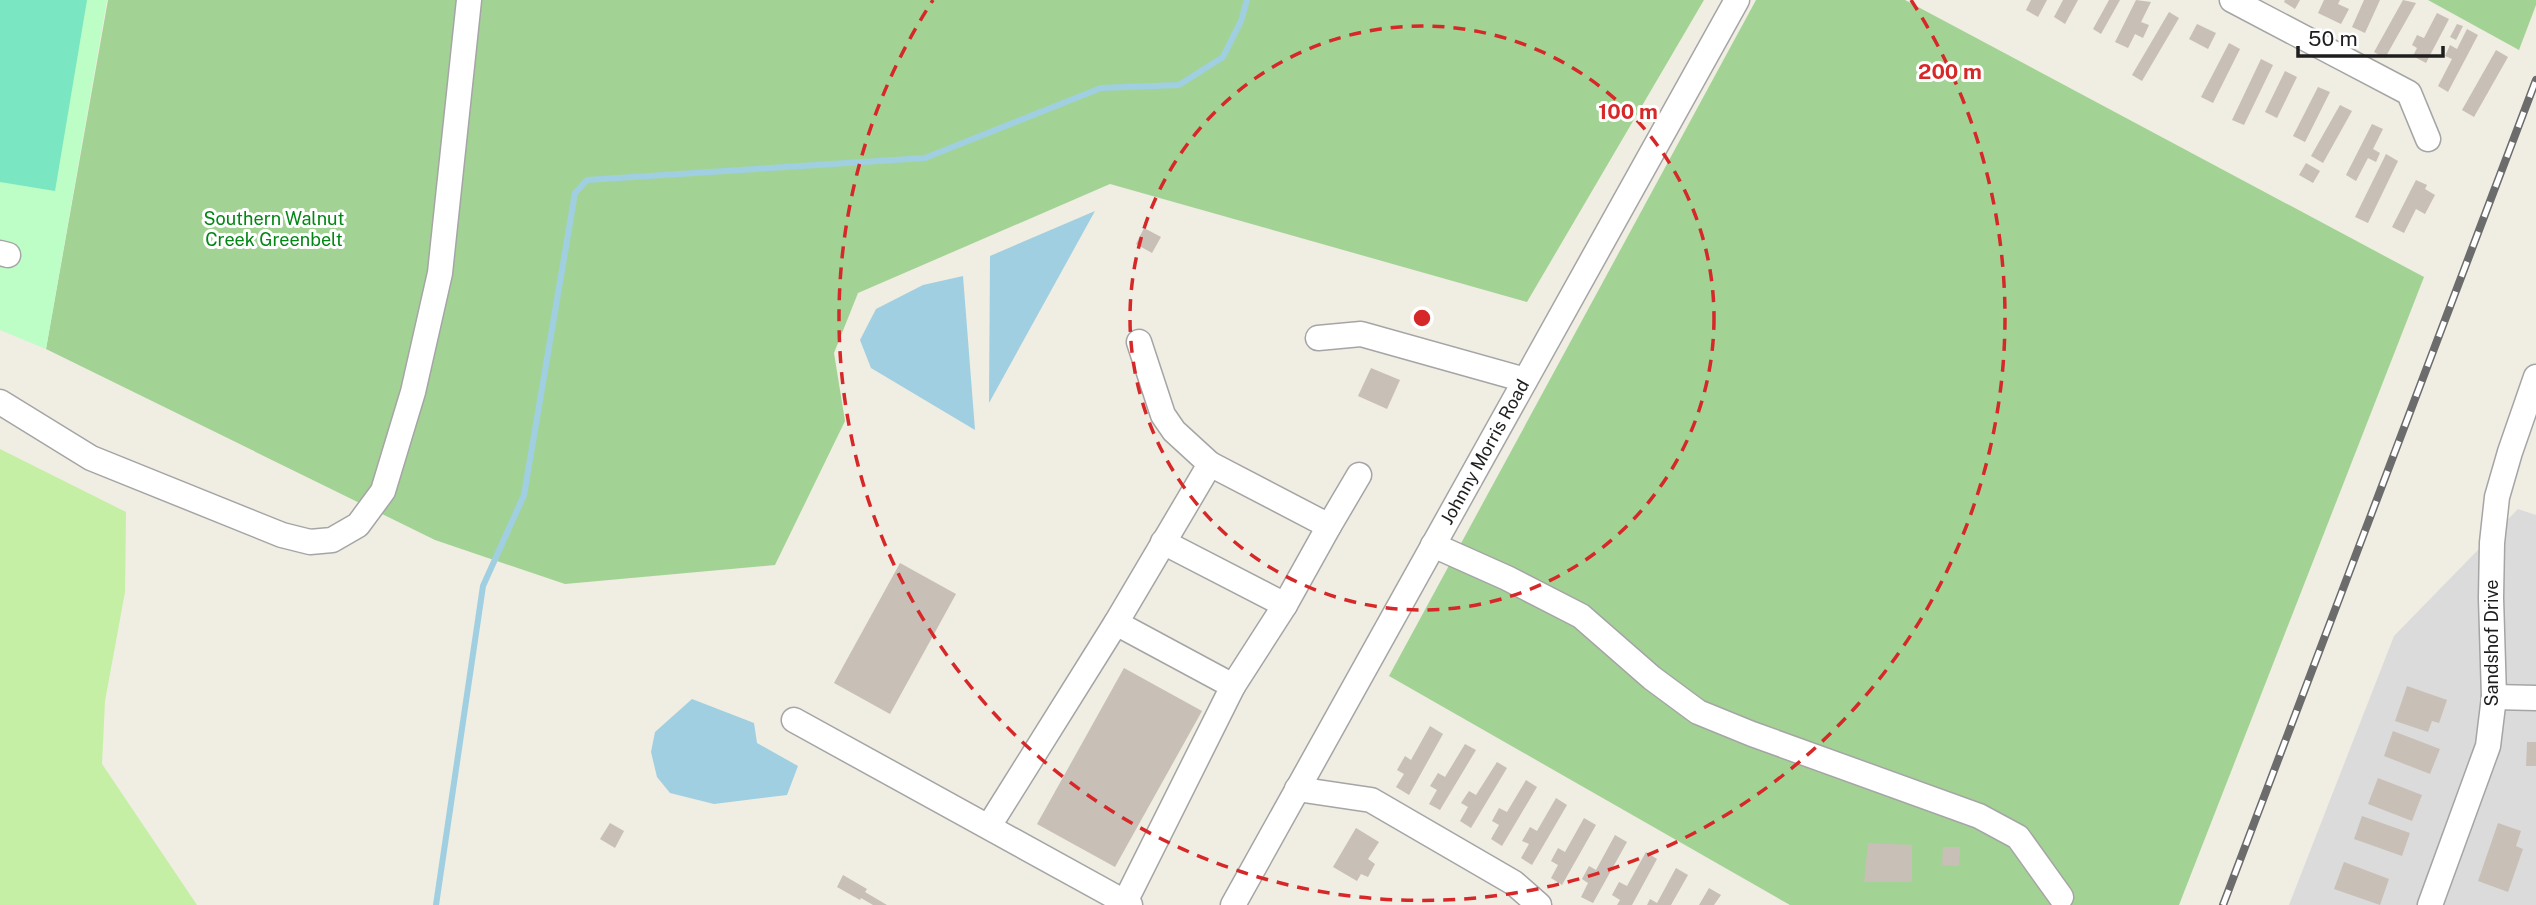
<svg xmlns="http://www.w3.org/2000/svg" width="2536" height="905" viewBox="0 0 2536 905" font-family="'Public Sans',sans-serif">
<rect width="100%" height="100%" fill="#f0ede3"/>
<!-- residential -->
<polygon fill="#dcdbdb" points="2518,509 2536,515 2536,905 2289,905 2394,636"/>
<!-- grass -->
<polygon fill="#c5efa5" points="0,449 126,512 125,592 105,701 102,764 197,905 0,905"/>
<!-- forest -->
<g fill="#a3d394">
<polygon points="108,0 1704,0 1527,302 1110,184 858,293 834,353 845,421 775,565 565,584 435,540 46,349"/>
<polygon points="1756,0 1905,0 2424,277 2179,905 1790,905 1389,676"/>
<polygon points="2428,0 2536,0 2536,5 2519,50"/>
</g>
<!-- park -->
<polygon fill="#bcfec5" points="0,0 107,0 46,349 0,330"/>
<!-- pitch -->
<polygon fill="#7ae6c2" points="0,0 87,0 55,191 0,182"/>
<!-- water -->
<g fill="#a0cfe1">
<polygon points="1095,211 989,403 990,256"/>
<polygon points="963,276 975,430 871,368 860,340 876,309 923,285"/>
<polygon points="692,699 754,723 757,743 798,766 787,795 714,804 670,793 657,777 651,752 655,732"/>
</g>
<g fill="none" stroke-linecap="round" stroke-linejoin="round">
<!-- stream -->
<polyline stroke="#a0cfe1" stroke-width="6" points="436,905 483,586 524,495 575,193 587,180 925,158 1101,88 1179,85 1223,57 1241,21 1247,0"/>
</g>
<!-- building -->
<g fill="#c8bfb6">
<polygon points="2031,0 2047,0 2038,17 2026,10"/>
<polygon points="2063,0 2078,0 2065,24 2054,17"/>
<polygon points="2109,0 2120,0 2101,34 2093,29"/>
<polygon points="2136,0 2151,2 2141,22 2149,25 2143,38 2135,34 2128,48 2115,42"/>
<polygon points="2285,0 2300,0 2295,9 2284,2"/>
<polygon points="2324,0 2340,0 2338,4 2349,9 2341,24 2318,13"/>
<polygon points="2364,0 2380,0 2365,33 2352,27"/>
<polygon points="2403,0 2416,3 2385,58 2374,52"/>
<polygon points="2169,12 2179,18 2142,81 2132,75"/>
<polygon points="2437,13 2449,19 2426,63 2413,56 2417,48 2412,45 2417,35 2424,38"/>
<polygon points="2197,24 2216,33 2208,49 2189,39"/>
<polygon points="2457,24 2463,26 2456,40 2450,37"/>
<polygon points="2467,29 2478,35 2448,92 2438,86 2452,59 2445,56 2450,45 2457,49"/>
<polygon points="2229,43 2240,49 2213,103 2201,97"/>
<polygon points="2496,50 2508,57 2474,117 2462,110"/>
<polygon points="2261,59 2273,65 2244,125 2232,120"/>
<polygon points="2285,71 2297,77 2277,118 2265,112"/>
<polygon points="2318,87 2330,92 2305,142 2293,136"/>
<polygon points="2340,105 2352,111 2323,163 2311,156"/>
<polygon points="2372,124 2383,129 2373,149 2380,153 2376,162 2368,158 2356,181 2346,175"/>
<polygon points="2386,154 2398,161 2368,223 2355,217"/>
<polygon points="2306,163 2320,171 2313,183 2299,175"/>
<polygon points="2416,180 2427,185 2425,189 2435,195 2425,214 2416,209 2404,233 2392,227"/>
<polygon points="1144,228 1161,237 1152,253 1136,244"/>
<polygon points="1371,368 1400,380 1387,409 1358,396"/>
<polygon points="900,563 956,594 890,714 834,683"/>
<polygon points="1124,668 1202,711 1115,867 1037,824"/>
<polygon points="2407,686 2447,700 2439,723 2432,721 2428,732 2395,721"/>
<polygon points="1430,726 1443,734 1409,795 1396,787 1404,774 1397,770 1405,756 1411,760"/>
<polygon points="2393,731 2440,749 2430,774 2384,756"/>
<polygon points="2527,742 2536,742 2536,766 2526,766"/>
<polygon points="1465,744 1476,750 1440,810 1429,804 1437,790 1430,786 1438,773 1445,777"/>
<polygon points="1497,762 1507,768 1471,828 1460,821 1468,807 1461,803 1469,791 1476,795"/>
<polygon points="2378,778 2422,795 2412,821 2368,804"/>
<polygon points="1526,780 1537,787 1502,846 1491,839 1499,825 1492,821 1499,808 1507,812"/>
<polygon points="1556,798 1567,805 1532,865 1521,858 1529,844 1522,841 1530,827 1537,831"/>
<polygon points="2362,816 2410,833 2402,856 2354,839"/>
<polygon points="1584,818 1596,825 1562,885 1551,878 1558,865 1551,861 1558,848 1565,852"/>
<polygon points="610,823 624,831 615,848 600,839"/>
<polygon points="2498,823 2521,831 2516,846 2523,849 2508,892 2478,881"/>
<polygon points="1356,828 1379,842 1368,859 1375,864 1368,877 1361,874 1357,881 1333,867"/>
<polygon points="1615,835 1627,842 1593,903 1581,897 1588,883 1582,879 1589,866 1596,870"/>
<polygon points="1868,843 1912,845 1912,882 1864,882"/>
<polygon points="1943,847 1960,847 1959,866 1942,865"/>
<polygon points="1646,852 1657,859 1632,905 1617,905 1620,900 1612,895 1619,882 1627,886"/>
<polygon points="2344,862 2389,879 2380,905 2334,889"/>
<polygon points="1676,868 1688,875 1671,905 1647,905 1650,899 1657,903"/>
<polygon points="843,875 867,889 865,892 887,905 873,905 861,898 860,900 837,887"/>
<polygon points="1709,888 1721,895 1714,905 1699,905"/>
</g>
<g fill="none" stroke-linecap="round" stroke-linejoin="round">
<defs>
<g id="minor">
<polyline points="2232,0 2409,93 2428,139"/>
<polyline points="0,253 8,255"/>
<polyline points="1318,338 1361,334 1525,380"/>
<polyline points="0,402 91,458 282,535 310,542 332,540 358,525 383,491 413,392 440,273 469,0"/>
<polyline points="1210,464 1329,526 1359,475"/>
<polyline points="1163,542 1285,605 1233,686"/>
<polyline points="1433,545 1507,578 1581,616 1652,678 1698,712 1752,734 1979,816 2018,837 2061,897"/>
<polyline points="1285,605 1329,526"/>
<polyline points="1116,623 1210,464 1174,431 1163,415 1139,342"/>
<polyline points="2494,697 2536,698"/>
<polyline points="794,720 1130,905"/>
<polyline points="1297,789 1371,800 1514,883 1539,905"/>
<polyline points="989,826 1116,623 1233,686 1125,902"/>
<polyline points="1233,905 1737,0"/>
<polyline points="2430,905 2488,746 2494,697 2491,598 2492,543 2497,497 2510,452 2536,377"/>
</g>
</defs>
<!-- minor casing -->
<use href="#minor" stroke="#a5a5a5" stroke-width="27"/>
<!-- minor -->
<use href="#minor" stroke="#fff" stroke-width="24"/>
<defs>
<polyline id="rail" points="2223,905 2536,80"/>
</defs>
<!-- rail casing -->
<use href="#rail" stroke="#6c6c6c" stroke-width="8"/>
<!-- rail -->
<use href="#rail" stroke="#fff" stroke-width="5" stroke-dasharray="16" stroke-linecap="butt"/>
</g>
<!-- distance rings -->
<g fill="none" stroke="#d62828" stroke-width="3.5" stroke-dasharray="12 9">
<circle cx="1422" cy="318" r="292"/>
<path d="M1911 0A583 583 0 1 1 933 0"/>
</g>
<g text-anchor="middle" stroke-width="6" stroke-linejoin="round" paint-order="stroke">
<!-- park labels -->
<g font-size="18" fill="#028614" stroke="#fff">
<text x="274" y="225">Southern Walnut<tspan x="274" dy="21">Creek Greenbelt</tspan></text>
</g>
<!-- street labels -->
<g font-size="18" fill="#1e1e1e" stroke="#fff">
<text transform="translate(1485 452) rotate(-61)" y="6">Johnny Morris Road</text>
<text transform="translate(2492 643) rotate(-90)" y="6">Sandshof Drive</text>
</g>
</g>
<circle cx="1422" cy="318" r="10" fill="#d62828" stroke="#fff" stroke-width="3.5"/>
<g font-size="21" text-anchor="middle" font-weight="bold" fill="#d62828" stroke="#fff" stroke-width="6" stroke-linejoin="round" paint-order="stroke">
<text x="1950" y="79">200 m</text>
<text x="1628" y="119">100 m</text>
</g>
<!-- scale -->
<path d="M2298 46v10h145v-10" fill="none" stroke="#1e1e1e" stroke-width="3.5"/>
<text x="2308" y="46" font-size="21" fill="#1e1e1e" stroke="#ffffff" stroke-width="5" paint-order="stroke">50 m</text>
</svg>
